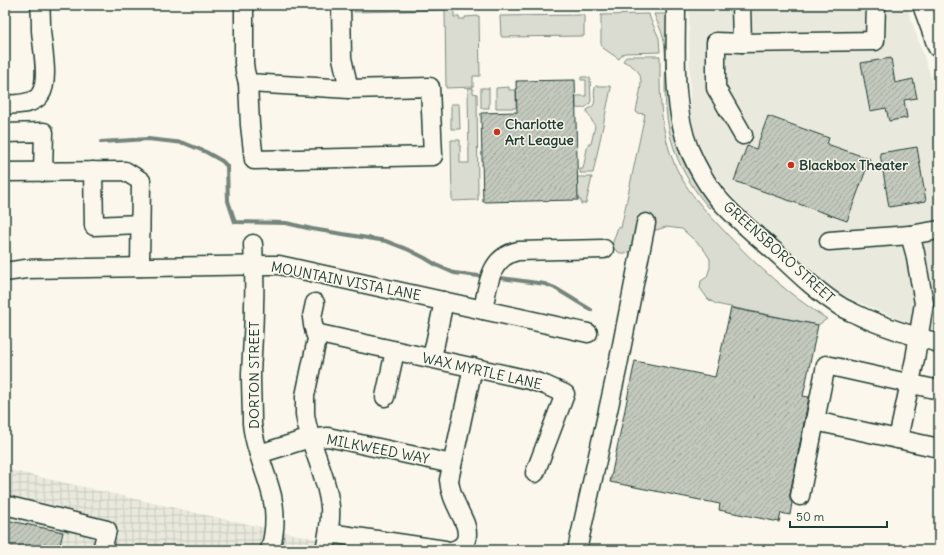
<svg xmlns="http://www.w3.org/2000/svg" width="944" height="555" viewBox="0 0 944 555" font-family="Delius,sans-serif">
<defs>
<pattern id="industrial-grid" width="8" height="8" patternUnits="userSpaceOnUse"><rect width="8" height="8" fill="#eae9de"/><path d="M0 4h8M4 0v8" fill="none" stroke="#c8c9bf"/></pattern>
<pattern id="building-hatch" width="6" height="6" patternUnits="userSpaceOnUse"><rect width="6" height="6" fill="#c4c9be"/><path d="M-1 1l2-2M0 6l6-6M5 7l2-2" fill="none" stroke="#9fa49b"/></pattern>
</defs>
<rect width="100%" height="100%" fill="#fbf7ec"/>
<filter id="ink" filterUnits="userSpaceOnUse"><feTurbulence type="fractalNoise" baseFrequency=".025" numOctaves="2"/><feDisplacementMap in="SourceGraphic" scale="8" xChannelSelector="R" yChannelSelector="G"/><feConvolveMatrix kernelMatrix="1 2 1 2 8 2 1 2 1" color-interpolation-filters="sRGB"/></filter>
<g filter="url(#ink)">
<!-- built -->
<polygon fill="#eae9de" points="691,5 906,5 939,100 939,331 912,324 879,311 846,297 822,282 795,261 726,190 712,173 701,150 693,128 690,109 689,14"/>
<!-- industrial -->
<polygon fill="url(#industrial-grid)" points="5,469 197,513 367,550 5,550"/>
<!-- green -->
<g fill="#dbdcd1" stroke="#7d8c82">
<polygon points="358,5 484,5 484,7 454,8 454,17 459,17 459,19 465,19 465,17 479,16 480,76 473,76 473,87 446,88 445,10 354,12"/>
<polygon points="649,14 650,18 659,38 660,52 625,53 623,54 619,59 603,48 601,44 601,15"/>
<path d="M654,14H668L671,115C676,151 687,175 711,203V206L709,208C677,170 666,138 665,89C665,74 667,51 663,37C661,29 657,22 654,14Z"/>
<polygon points="584,15 584,36 502,37 501,36 500,16"/>
<path d="M628,56H660C660,87 659,118 669,149C680,185 701,206 726,233C756,265 789,295 827,319L818,325L716,304L708,299L700,288L701,281L707,277L710,267V259L703,248L682,229L666,227L653,231L632,250L627,253H620L614,249L612,245L618,227L621,228L645,114L637,113L636,111C638,101 644,81 639,73C635,67 629,64 623,61L625,58Z"/>
<path d="M581,77H587L590,78L591,101C588,108 582,109 576,108V96H586V80H581Z"/>
<path d="M596,86H609L611,87V88L593,173H580V169H583L588,144H591L595,126L587,112V110C589,109 591,107 593,106C597,100 592,92 596,86Z"/>
<polygon points="509,87 509,90 516,90 516,108 496,108 496,88"/>
<polygon points="468,88 473,88 473,93 477,94 478,200 452,201 451,140 460,140 460,163 469,163"/>
<rect x="481" y="88" width="8" height="20"/>
<polygon points="451,104 459,104 460,129 451,129"/>
<polygon points="577,177 592,177 586,203 581,204 581,200 578,200"/>
</g>
<g fill="none" stroke-linecap="round" stroke-linejoin="round">
<!-- stream -->
<g stroke="#74847b" stroke-width="4">
<polyline points="101,142 148,139 184,143 206,152 222,161 227,166 228,201 235,222 286,223 312,229 386,241 409,250 425,258 438,266 454,273 479,276"/>
<polyline points="501,278 545,284 555,288 591,310"/>
</g>
</g>
<!-- building -->
<g fill="url(#building-hatch)" stroke="#1f3d34">
<polygon points="891,58 895,83 913,79 917,98 904,100 907,118 889,121 886,108 870,111 861,63"/>
<polygon points="575,80 578,200 483,202 481,113 517,112 516,81"/>
<polygon points="768,116 829,138 827,144 870,159 847,221 734,181 747,146 756,149"/>
<polygon points="917,147 926,201 889,207 880,153"/>
<polygon points="731,308 818,325 803,396 809,397 790,494 790,499 792,503 790,515 781,513 779,522 719,510 720,504 610,482 635,361 715,377"/>
<polygon points="5,520 63,532 59,550 5,550"/>
</g>
<g fill="none" stroke-linecap="round" stroke-linejoin="round">
<defs>
<g id="minor">
<polyline points="244,5 244,63 245,71 248,83 349,89"/>
<path d="M676,5C676,50 672,106 689,149C696,165 705,182 716,196C735,219 760,238 782,258C801,276 820,294 843,308C849,311 856,314 862,317C887,328 913,336 939,343"/>
<polyline points="741,5 742,43 875,41 876,5"/>
<polyline points="742,43 716,42 716,88 743,135"/>
<polyline points="248,83 250,125 254,160 433,156 430,87 349,89 342,58 341,5"/>
<path d="M5,105C16,104 33,105 40,95C50,81 42,47 41,30C41,22 41,13 40,5"/>
<polyline points="5,133 44,132 43,172"/>
<polyline points="93,171 94,226 140,224"/>
<polyline points="5,172 125,171 141,181 140,267"/>
<polyline points="829,241 910,235"/>
<path d="M253,244C254,264 255,284 254,305C254,328 252,351 251,374C251,390 252,407 252,423C254,448 266,471 272,496C276,514 275,533 270,550"/>
<polyline points="5,272 26,269 270,265 279,265 588,333"/>
<path d="M315,303L312,317L313,325L317,339L305,396C305,402 305,408 305,414C309,445 327,475 330,507C331,522 328,536 325,550"/>
<path d="M483,310C488,286 489,257 518,251L604,249"/>
<polyline points="315,333 530,380 545,385 565,394 535,473"/>
<polyline points="432,358 444,301"/>
<polyline points="385,397 395,351"/>
<polyline points="815,421 939,448"/>
<polyline points="898,439 915,359 924,303 915,253 910,235 939,230"/>
<polyline points="259,454 307,439 328,437 452,464"/>
<polyline points="800,496 826,365 939,390"/>
<polyline points="5,505 107,530 102,550"/>
<polyline points="329,533 445,550"/>
<path d="M454,550C461,548 467,542 467,534C467,529 465,523 463,519C457,506 450,494 449,480L473,367"/>
<polyline points="577,550 617,370 646,223"/>
</g>
<polyline id="major" points="924,5 939,46"/>
</defs>
<!-- minor casing -->
<use href="#minor" stroke="#1f3d34" stroke-width="21"/>
<!-- major casing -->
<use href="#major" stroke="#1f3d34" stroke-width="25"/>
<!-- minor -->
<use href="#minor" stroke="#fbf7ec" stroke-width="18"/>
<!-- major -->
<use href="#major" stroke="#fbf7ec" stroke-width="22"/>
</g>
</g>
<!-- markers -->
<g fill="#c8321e" stroke="#fbf7ec" stroke-width="1.5">
<circle cx="497" cy="132" r="4"/>
<circle cx="791" cy="165" r="4"/>
</g>
<g text-anchor="middle" stroke-width="3" stroke-linejoin="round" paint-order="stroke">
<!-- poi labels -->
<g font-size="14" font-weight="bold" fill="#1f3d34" stroke="#fbf7ec" text-anchor="start">
<text x="505" y="129">Charlotte<tspan x="505" dy="16">Art League</tspan></text>
<text x="799" y="170">Blackbox Theater</text>
</g>
<!-- street labels -->
<g font-size="14" fill="#1f3d34" stroke="#fbf7ec">
<text transform="translate(779 252) rotate(42)" y="5">GREENSBORO STREET</text>
<text transform="translate(346 281) rotate(11)" y="5">MOUNTAIN VISTA LANE</text>
<text transform="translate(482 371) rotate(13)" y="5">WAX MYRTLE LANE</text>
<text transform="translate(254 375) rotate(-90)" y="5">DORTON STREET</text>
<text transform="translate(378 449) rotate(11)" y="5">MILKWEED WAY</text>
</g>
</g>
<!-- margin -->
<rect width="944" height="555" fill="none" stroke="#fbf7ec" stroke-width="20"/>
<rect x="10" y="10" width="924" height="535" fill="none" stroke="#1f3d34" stroke-width="1.5" filter="url(#ink)"/>
<!-- scale -->
<path d="M790 521v6h97v-6" fill="none" stroke="#1f3d34" stroke-width="2"/>
<text x="796" y="521" font-size="12" fill="#1f3d34" stroke="#fbf7ec" stroke-width="3" paint-order="stroke">50 m</text>
</svg>
